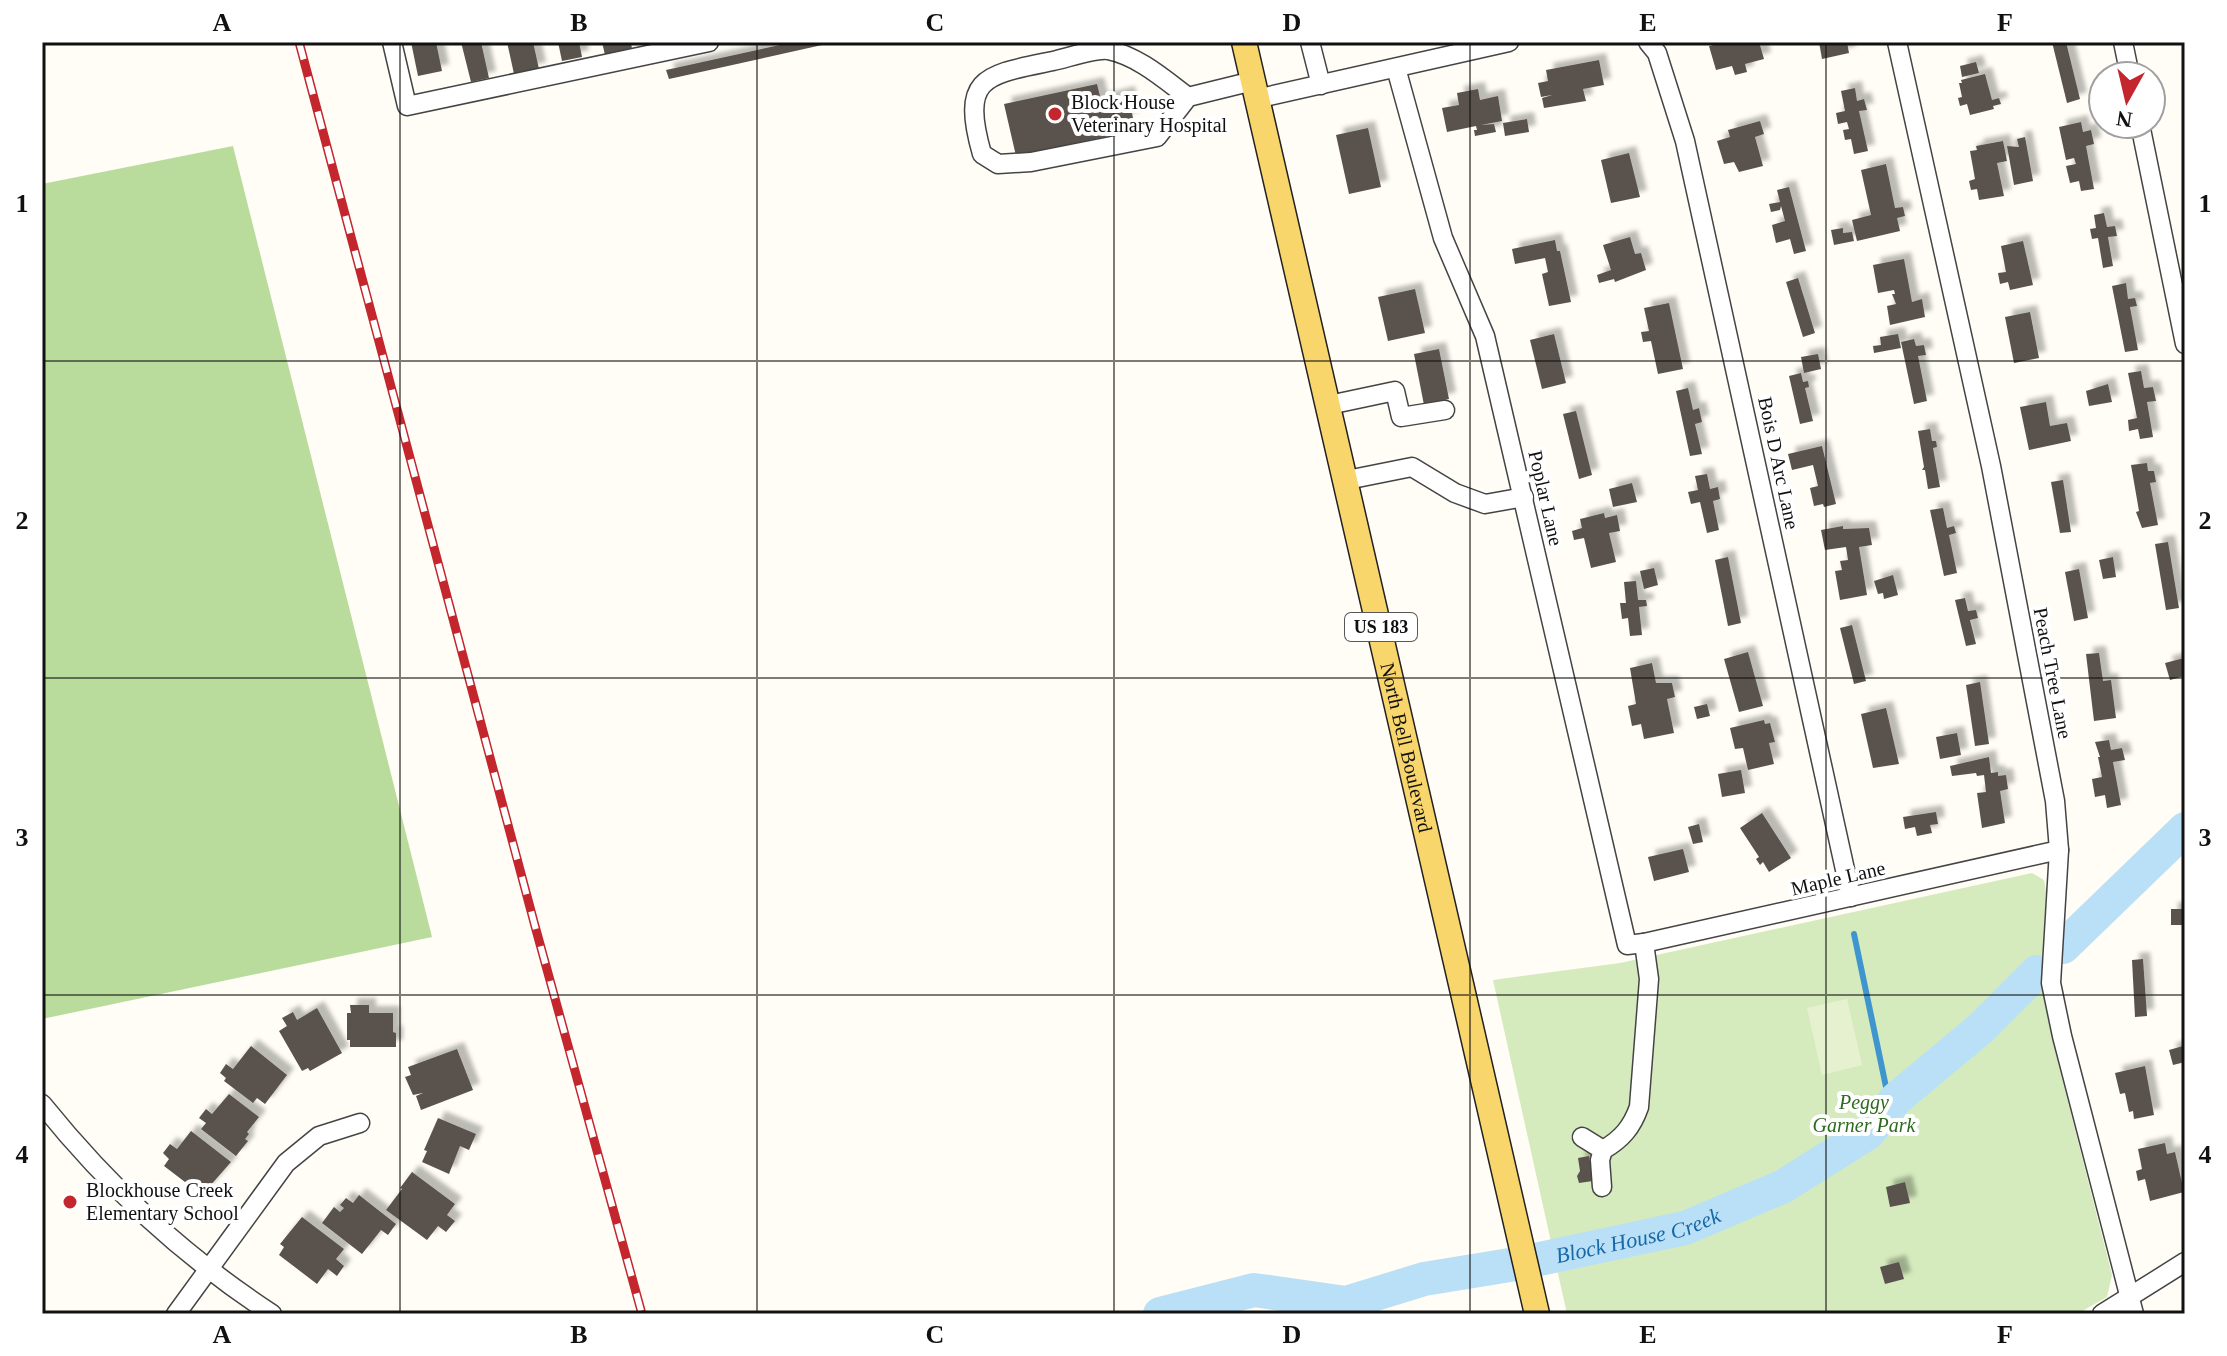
<svg xmlns="http://www.w3.org/2000/svg" width="2227" height="1356" viewBox="0 0 2227 1356" font-family="'Times New Roman',serif">
<defs>
<filter id="shadow"><feDropShadow dx="7" dy="-7" stdDeviation="2" flood-color="#0004"/></filter>
</defs>
<rect width="100%" height="100%" fill="#fffdf5"/>
<!-- green -->
<polygon fill="#d5ebbd" points="2032,873 2044,880 2046,891 2041,981 2053,1043 2112,1275 2107,1297 2077,1314 1567,1314 1493,980 1620,963"/>
<!-- forest -->
<polygon fill="#b9dc9c" points="233,146 432,937 42,1019 42,184"/>
<!-- pitch -->
<polygon fill="#e6f2cf" points="1847,999 1862,1065 1822,1075 1807,1008"/>
<g fill="none" stroke-linecap="round" stroke-linejoin="round">
<!-- stream -->
<polyline stroke="#3f96cf" stroke-width="6" points="1854,934 1890,1106"/>
<!-- river -->
<g stroke="#b9e0f7" stroke-width="34">
<polyline points="2063,947 2185,829"/>
<path id="s1" d="M1160,1314L1254,1290L1346,1303L1424,1279L1516,1264L1685,1228L1782,1187L1868,1133L1896,1099L1980,1029L2037,972"/>
</g>
</g>
<!-- building -->
<g fill="#5a524d" filter="url(#shadow)">
<polygon points="411,42 436,42 442,71 418,76"/>
<polygon points="461,42 481,42 489,78 471,82"/>
<polygon points="507,42 533,42 539,69 514,74"/>
<polygon points="558,42 579,42 582,57 562,61"/>
<polygon points="602,42 631,42 632,49 605,55"/>
<polygon points="793,42 831,43 669,79 666,70"/>
<polygon points="1726,42 1759,42 1764,59 1745,64 1747,72 1735,75 1732,66 1716,70 1709,46"/>
<polygon points="1819,42 1847,42 1849,53 1822,59"/>
<polygon points="2052,42 2066,42 2080,99 2067,103"/>
<polygon points="1599,60 1604,85 1583,89 1586,101 1544,108 1542,98 1552,95 1541,97 1538,83 1548,81 1546,70"/>
<polygon points="1976,62 1979,73 1962,77 1960,66"/>
<polygon points="1985,74 1992,100 1999,98 2001,104 1993,106 1994,109 1970,115 1967,104 1960,106 1958,98 1962,97 1959,83 1962,83 1961,80"/>
<polygon points="1097,84 1101,100 1128,93 1133,118 1106,124 1109,136 1016,156 1004,104"/>
<polygon points="1855,88 1857,101 1864,99 1867,110 1859,111 1868,151 1854,154 1851,139 1845,140 1843,130 1849,129 1847,122 1838,124 1836,113 1845,111 1841,91"/>
<polygon points="1478,89 1480,100 1498,96 1502,121 1481,125 1494,124 1496,132 1475,136 1474,130 1477,130 1476,126 1447,132 1442,108 1459,105 1457,93"/>
<polygon points="1527,119 1529,132 1505,136 1503,123"/>
<polygon points="1760,121 1764,134 1755,137 1763,166 1739,172 1734,162 1724,164 1717,141 1730,137 1728,130"/>
<polygon points="2081,122 2083,132 2091,130 2094,144 2086,146 2094,189 2081,191 2079,181 2070,183 2066,166 2076,164 2074,158 2066,160 2059,127"/>
<polygon points="1368,128 1381,187 1349,194 1336,135"/>
<polygon points="2025,137 2033,181 2014,185 2007,146 2019,147 2017,139"/>
<polygon points="2003,141 2007,161 1997,163 2004,196 1979,200 1977,189 1971,190 1969,181 1975,179 1970,151 1977,150 1976,146"/>
<polygon points="1629,153 1640,197 1611,203 1601,160"/>
<polygon points="1886,164 1895,208 1903,207 1905,216 1897,218 1900,231 1857,241 1852,220 1871,215 1861,170"/>
<polygon points="1789,187 1806,251 1794,254 1790,239 1776,243 1772,225 1785,221 1781,206 1780,210 1771,212 1769,204 1780,202 1777,190"/>
<polygon points="2104,213 2107,227 2115,226 2117,236 2108,237 2113,266 2103,268 2098,238 2092,239 2090,229 2096,228 2094,215"/>
<polygon points="1843,228 1843,233 1852,232 1854,241 1834,245 1831,230"/>
<polygon points="1630,237 1635,254 1641,253 1646,270 1615,282 1614,279 1599,283 1597,275 1611,270 1603,245"/>
<polygon points="1555,240 1557,251 1560,251 1571,302 1549,306 1542,274 1548,272 1545,258 1515,264 1512,249"/>
<polygon points="2023,241 2033,285 2010,290 2008,282 2000,284 1998,273 2006,272 2001,246"/>
<polygon points="1904,259 1912,302 1922,299 1925,317 1890,325 1887,306 1896,304 1892,294 1895,294 1894,290 1878,293 1873,265"/>
<polygon points="1798,278 1815,333 1803,337 1786,282"/>
<polygon points="2126,283 2128,299 2135,298 2137,306 2130,307 2138,350 2125,352 2112,286"/>
<polygon points="1415,289 1425,333 1388,341 1378,297"/>
<polygon points="1669,303 1683,369 1658,374 1651,341 1643,342 1641,332 1649,331 1644,308"/>
<polygon points="2030,312 2039,358 2014,363 2005,317"/>
<polygon points="1554,334 1566,383 1542,389 1530,340"/>
<polygon points="1898,334 1901,348 1874,353 1873,346 1881,345 1880,337"/>
<polygon points="1914,339 1916,346 1924,345 1926,355 1918,356 1927,401 1914,404 1901,342"/>
<polygon points="1439,349 1449,399 1424,405 1414,354"/>
<polygon points="1818,354 1821,369 1804,373 1801,357"/>
<polygon points="2141,371 2144,388 2153,387 2156,401 2147,402 2153,437 2140,439 2138,429 2129,431 2128,420 2137,418 2128,373"/>
<polygon points="1801,373 1803,382 1808,381 1809,387 1805,388 1813,421 1800,424 1789,376"/>
<polygon points="2108,384 2112,402 2089,406 2086,391"/>
<polygon points="1688,388 1693,410 1699,408 1702,422 1695,424 1702,454 1690,456 1676,391"/>
<polygon points="2046,402 2050,426 2067,423 2071,441 2029,450 2020,407"/>
<polygon points="1576,411 1592,475 1579,479 1563,414"/>
<polygon points="1930,429 1932,441 1936,441 1937,447 1933,448 1940,487 1928,489 1925,470 1922,470 1924,467 1918,431"/>
<polygon points="1822,446 1836,504 1824,507 1823,504 1814,506 1810,488 1818,486 1813,465 1792,470 1788,454"/>
<polygon points="2147,463 2148,471 2154,471 2156,482 2150,483 2158,525 2142,528 2136,512 2139,511 2131,465"/>
<polygon points="1707,474 1710,489 1718,487 1720,499 1713,501 1719,530 1707,533 1700,502 1691,504 1688,492 1698,490 1695,476"/>
<polygon points="2063,480 2071,532 2060,533 2051,482"/>
<polygon points="1632,483 1637,502 1613,507 1609,489"/>
<polygon points="1943,508 1947,528 1954,526 1956,533 1949,535 1957,573 1944,576 1930,510"/>
<polygon points="1604,513 1605,518 1617,515 1620,531 1609,533 1616,562 1591,568 1584,538 1574,540 1572,531 1582,528 1580,519"/>
<polygon points="1843,526 1843,529 1869,528 1872,545 1859,547 1867,595 1840,600 1835,571 1842,570 1840,561 1848,560 1846,547 1825,550 1821,530"/>
<polygon points="2168,542 2179,608 2166,610 2155,544"/>
<polygon points="1728,557 1741,623 1728,626 1715,560"/>
<polygon points="2113,557 2116,577 2103,579 2099,560"/>
<polygon points="1654,568 1658,585 1644,589 1640,571"/>
<polygon points="2079,569 2088,618 2074,621 2065,572"/>
<polygon points="1893,575 1898,595 1884,599 1883,593 1878,594 1874,581"/>
<polygon points="1636,581 1638,600 1646,600 1647,606 1639,607 1642,635 1630,636 1628,618 1622,619 1620,603 1626,603 1624,582"/>
<polygon points="1965,598 1968,611 1976,610 1978,618 1970,620 1976,644 1966,646 1955,600"/>
<polygon points="1852,625 1866,681 1854,684 1840,628"/>
<polygon points="1748,652 1763,706 1739,712 1724,659"/>
<polygon points="2099,653 2103,681 2111,680 2116,718 2094,721 2086,654"/>
<polygon points="2184,658 2185,676 2170,680 2165,663"/>
<polygon points="1652,663 1656,683 1672,683 1675,697 1667,699 1674,733 1644,739 1641,724 1632,726 1628,706 1636,704 1630,668"/>
<polygon points="1980,682 1989,744 1975,746 1966,685"/>
<polygon points="1707,704 1710,716 1697,719 1694,707"/>
<polygon points="1886,708 1899,764 1873,768 1861,714"/>
<polygon points="1764,720 1765,724 1770,723 1775,742 1769,743 1774,764 1748,770 1743,748 1735,749 1730,728"/>
<polygon points="1957,733 1961,755 1940,759 1936,737"/>
<polygon points="2109,740 2111,750 2122,748 2125,760 2113,762 2121,805 2107,808 2105,795 2095,797 2092,779 2102,777 2098,757 2100,757 2095,742"/>
<polygon points="1989,757 1991,773 1998,772 1998,776 2006,775 2008,789 2000,791 2005,823 1982,828 1977,793 1986,792 1984,775 1977,776 1976,773 1952,776 1950,766"/>
<polygon points="1741,770 1745,793 1722,797 1718,774"/>
<polygon points="1936,812 1938,824 1930,825 1932,833 1917,836 1915,827 1905,829 1903,817"/>
<polygon points="1762,813 1791,858 1769,872 1763,862 1760,865 1756,859 1759,857 1740,828"/>
<polygon points="1699,824 1703,842 1693,844 1688,827"/>
<polygon points="1683,849 1689,872 1654,881 1648,857"/>
<rect x="2171" y="909" width="12" height="16"/>
<polygon points="2143,959 2147,1016 2135,1017 2132,960"/>
<polygon points="350,1005 369,1005 369,1013 393,1013 393,1032 396,1033 396,1047 350,1047 350,1040 347,1040 347,1013 351,1013"/>
<polygon points="317,1008 342,1053 310,1071 308,1068 302,1071 279,1031 287,1026 282,1018 293,1012 297,1020"/>
<polygon points="251,1046 287,1075 265,1104 257,1098 253,1103 224,1081 226,1078 220,1073 226,1064 233,1069"/>
<polygon points="2183,1046 2185,1062 2173,1065 2169,1050"/>
<polygon points="457,1049 473,1090 421,1110 416,1096 423,1093 413,1095 405,1077 411,1075 408,1067"/>
<polygon points="2145,1066 2154,1115 2134,1119 2133,1111 2129,1112 2125,1093 2120,1094 2115,1073"/>
<polygon points="229,1094 259,1117 247,1132 249,1134 245,1139 248,1141 236,1156 201,1129 206,1123 199,1118 206,1109 212,1114"/>
<polygon points="438,1118 476,1134 469,1150 460,1146 449,1174 422,1162 427,1151 424,1150"/>
<polygon points="191,1131 231,1162 202,1195 164,1166 169,1159 163,1153 170,1144 177,1149"/>
<polygon points="2165,1143 2167,1154 2175,1152 2184,1192 2150,1201 2145,1179 2138,1181 2136,1171 2142,1169 2138,1149"/>
<polygon points="1589,1156 1593,1181 1579,1183 1577,1176 1580,1171 1578,1158"/>
<polygon points="412,1172 455,1204 447,1215 455,1221 446,1232 438,1226 427,1240 386,1210 402,1189 400,1188"/>
<polygon points="1905,1182 1910,1203 1890,1207 1886,1187"/>
<polygon points="359,1195 396,1224 388,1235 381,1230 362,1254 322,1223 334,1207 340,1212 344,1208 340,1205 346,1198 353,1203"/>
<polygon points="302,1217 344,1249 336,1259 344,1266 337,1276 328,1269 317,1284 279,1255 284,1247 280,1244"/>
<polygon points="1899,1262 1904,1279 1885,1284 1880,1267"/>
</g>
<g fill="none" stroke-linecap="round" stroke-linejoin="round">
<defs>
<g id="minor">
<polyline points="392,42 407,106 709,42"/>
<polyline points="1310,42 1321,85"/>
<polyline points="1648,42 1657,53 1685,141 1851,897"/>
<polyline points="1897,42 1991,466 2055,801 2059,850 2051,983 2062,1036 2134,1314"/>
<polyline points="2123,42 2130,76"/>
<polyline points="1396,68 1443,238 1485,336 1627,945 1644,943 2059,850"/>
<path d="M1188,97L1157,137L1031,162L998,164L982,154C960,76 985,75 1053,61C1067,58 1096,48 1108,50C1138,56 1164,79 1188,97L1253,81"/>
<polyline points="1256,99 1509,42"/>
<polyline points="2140,124 2185,344"/>
<polyline points="1329,405 1395,391 1401,417 1445,410"/>
<polyline points="1347,480 1412,467 1455,493 1485,504 1524,497"/>
<path d="M42,1104C109,1187 182,1255 272,1314"/>
<polyline points="1582,1137 1603,1150"/>
<path d="M1602,1187L1600,1160L1603,1150C1622,1139 1632,1127 1639,1107L1649,979L1644,943"/>
<polyline points="176,1314 286,1163 319,1136 360,1123"/>
<polyline points="2102,1314 2185,1262"/>
</g>
<g id="major">
<path id="s2" d="M1244,42L1537,1314"/>
</g>
</defs>
<!-- minor casing -->
<use href="#minor" stroke="#444" stroke-width="21"/>
<!-- major casing -->
<use href="#major" stroke="#222" stroke-width="27"/>
<!-- minor -->
<use href="#minor" stroke="#fff" stroke-width="18"/>
<!-- major -->
<use href="#major" stroke="#f9d66b" stroke-width="24"/>
<defs>
<polyline id="rail" points="299,42 535,926 642,1314"/>
</defs>
<!-- rail casing -->
<use href="#rail" stroke="#c4262e" stroke-width="9"/>
<!-- rail -->
<use href="#rail" stroke="#fff" stroke-width="6" stroke-dasharray="18" stroke-linecap="butt"/>
</g>
<!-- grid -->
<path fill="none" stroke="#111" stroke-width="2" stroke-opacity="0.55" d="M400,42V1314M757,42V1314M1114,42V1314M1470,42V1314M1826,42V1314M42,361H2185M42,678H2185M42,995H2185"/>
<!-- markers -->
<g fill="#c4262e" stroke="#fff" stroke-width="3">
<circle cx="1055" cy="114" r="8"/>
<circle cx="70" cy="1202" r="8"/>
</g>
<g text-anchor="middle" stroke-width="8" stroke-linejoin="round" paint-order="stroke">
<!-- shield labels -->
<rect fill="#fff" stroke="#585858" stroke-width="2" x="1345" y="613" width="72" height="28" rx="6"/>
<g font-size="18" font-weight="bold" fill="#111">
<text x="1381" y="633">US 183</text>
</g>
<!-- poi labels -->
<g font-size="20" fill="#111" stroke="#fff" text-anchor="start">
<text x="1071" y="109">Block House<tspan x="1071" dy="23">Veterinary Hospital</tspan></text>
<text x="86" y="1197">Blockhouse Creek<tspan x="86" dy="23">Elementary School</tspan></text>
</g>
<!-- street labels -->
<g font-size="20" fill="#111" stroke="#fff">
<text transform="translate(1779 463) rotate(78)" y="7">Bois D Arc Lane</text>
<text transform="translate(1546 498) rotate(77)" y="7">Poplar Lane</text>
<text transform="translate(2053 673) rotate(79)" y="7">Peach Tree Lane</text>
<text dy="7" stroke="none"><textPath href="#s2" startOffset="724">North Bell Boulevard</textPath></text>
<text transform="translate(1838 878) rotate(-13)" y="7">Maple Lane</text>
</g>
<!-- park labels -->
<g font-size="20" font-style="italic" fill="#2f6b1f" stroke="#fff">
<text x="1864" y="1109">Peggy<tspan x="1864" dy="23">Garner Park</tspan></text>
</g>
<!-- water labels -->
<g font-size="22" font-style="italic" fill="#1768a6" stroke="#fff">
<text dy="8" stroke="none"><textPath href="#s1" startOffset="490">Block House Creek</textPath></text>
</g>
</g>
<!-- border -->
<rect width="2227" height="1356" fill="none" stroke="#ffffff" stroke-width="88"/>
<!-- north arrow -->
<g transform="translate(2127 100) rotate(188)"><circle r="38" fill="#ffffff" stroke="#a0a0a0" stroke-width="2"/>
<path d="M0-6L14 30L0 20L-14 30Z" fill="#c4262e"/>
<text y="-12" font-size="22" font-weight="bold" text-anchor="middle" fill="#111111">N</text>
</g>
<rect x="44" y="44" width="2139" height="1268" fill="none" stroke="#111" stroke-width="3"/>
<g font-size="26" text-anchor="middle" font-weight="bold" fill="#111">
<text x="222" y="31">A</text>
<text x="579" y="31">B</text>
<text x="935" y="31">C</text>
<text x="1292" y="31">D</text>
<text x="1648" y="31">E</text>
<text x="2005" y="31">F</text>
<text x="22" y="212">1</text>
<text x="2205" y="212">1</text>
<text x="22" y="529">2</text>
<text x="2205" y="529">2</text>
<text x="22" y="846">3</text>
<text x="2205" y="846">3</text>
<text x="22" y="1163">4</text>
<text x="2205" y="1163">4</text>
<text x="222" y="1343">A</text>
<text x="579" y="1343">B</text>
<text x="935" y="1343">C</text>
<text x="1292" y="1343">D</text>
<text x="1648" y="1343">E</text>
<text x="2005" y="1343">F</text>
</g>
</svg>
